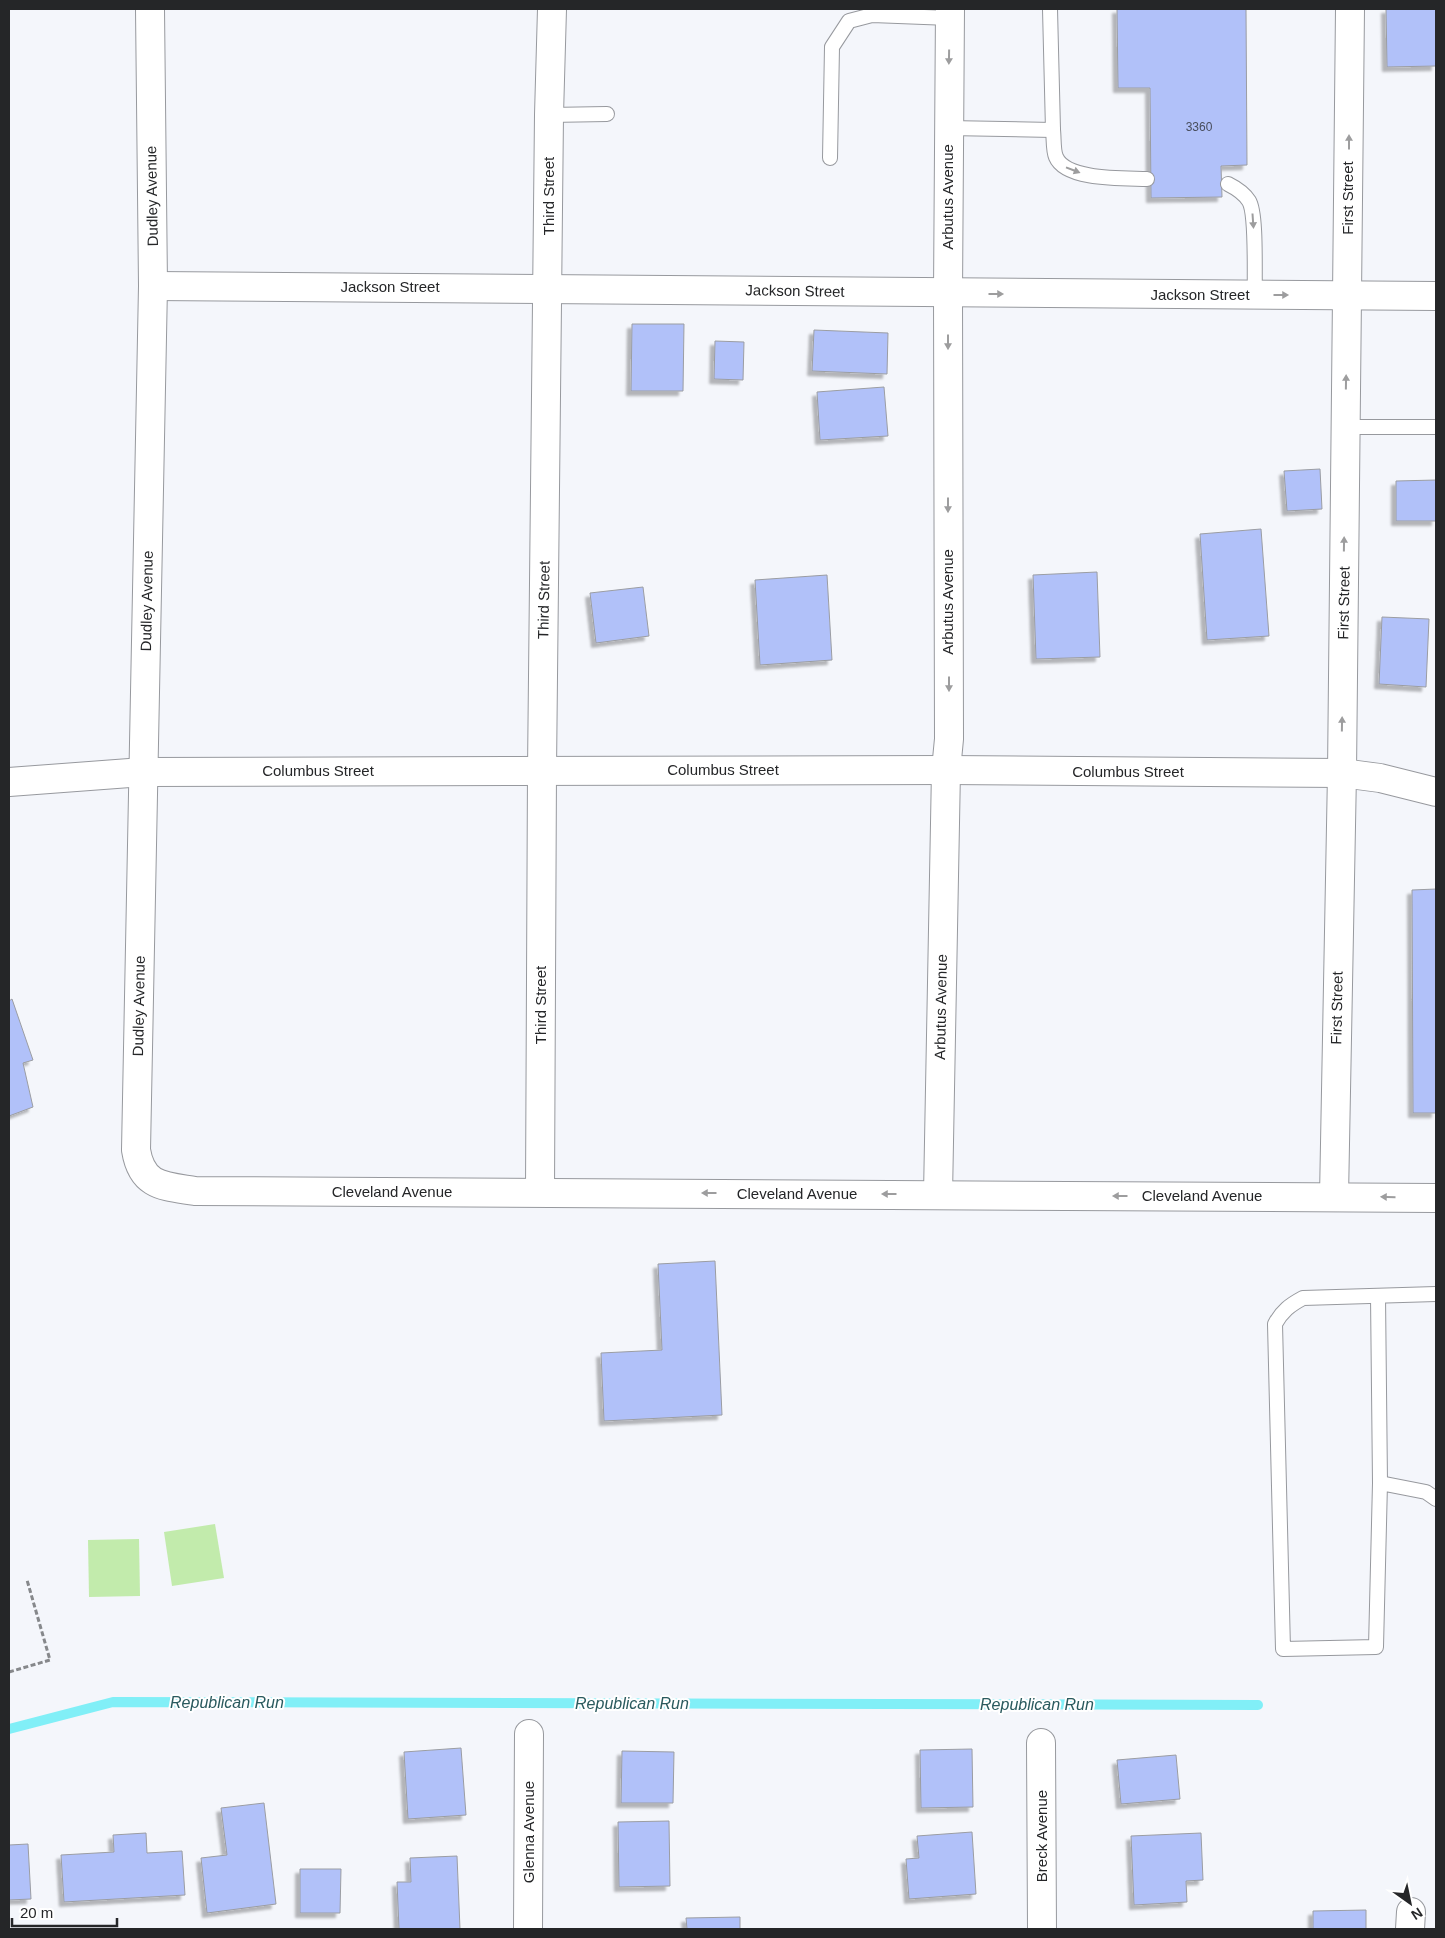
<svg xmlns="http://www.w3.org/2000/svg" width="1445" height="1938" viewBox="0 0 1445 1938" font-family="Helvetica,sans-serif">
<defs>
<filter id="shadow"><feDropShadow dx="-4.5" dy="4.5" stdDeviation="1" flood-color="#0004"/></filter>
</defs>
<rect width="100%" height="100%" fill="#f4f6fb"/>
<!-- green -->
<g fill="#c2ebac">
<polygon points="215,1524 224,1578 172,1586 164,1532"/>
<polygon points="139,1539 140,1596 89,1597 88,1540"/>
</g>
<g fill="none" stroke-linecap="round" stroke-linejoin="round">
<!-- stream -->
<polyline stroke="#81eff7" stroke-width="10" points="9,1729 113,1702 1258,1705"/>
</g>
<!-- building -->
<g fill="#b1c1f9" stroke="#9b9da2" filter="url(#shadow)">
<polygon points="1117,9 1246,9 1247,165 1221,166 1222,197 1151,198 1150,88 1118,88"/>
<polygon points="1386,9 1436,9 1436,66 1387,67"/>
<polygon points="632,324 684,324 683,391 631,391"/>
<polygon points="814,330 888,333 887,374 812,371"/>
<polygon points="715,341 744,342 743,380 714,379"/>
<polygon points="884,387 888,436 820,440 817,392"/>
<polygon points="1320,469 1322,509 1287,511 1284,471"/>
<polygon points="1436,480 1436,521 1396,521 1396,481"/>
<polygon points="1261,529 1269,636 1207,640 1200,534"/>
<polygon points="1097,572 1100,657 1036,659 1033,575"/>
<polygon points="827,575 832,660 760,665 755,580"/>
<polygon points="643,587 649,636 596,643 590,593"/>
<polygon points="1382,617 1429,619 1426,687 1379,684"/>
<polygon points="1436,889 1436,1113 1413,1113 1412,890"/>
<polygon points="12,999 33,1060 23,1063 33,1107 9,1116 9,1001"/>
<polygon points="715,1261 722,1415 604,1421 601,1353 662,1350 658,1264"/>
<polygon points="461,1748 466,1815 408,1819 404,1752"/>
<polygon points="972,1749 973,1807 921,1808 920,1750"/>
<polygon points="622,1751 674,1752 673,1803 621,1803"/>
<polygon points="1176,1755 1180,1799 1121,1804 1117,1760"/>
<polygon points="264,1803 276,1904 207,1913 201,1858 227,1855 221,1808"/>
<polygon points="669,1821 670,1886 619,1887 618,1822"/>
<polygon points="972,1832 976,1894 909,1899 906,1859 919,1858 917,1836"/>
<polygon points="146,1833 147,1853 182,1851 185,1895 64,1902 61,1855 114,1852 113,1835"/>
<polygon points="1201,1833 1203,1880 1186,1881 1187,1902 1134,1905 1131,1836"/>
<polygon points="28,1844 31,1899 9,1900 9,1845"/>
<polygon points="457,1856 460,1929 399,1929 397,1882 411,1882 410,1858"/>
<polygon points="300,1869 341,1869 340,1913 300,1913"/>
<polygon points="1366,1910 1366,1929 1313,1929 1313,1911"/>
<polygon points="740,1917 740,1929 687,1929 686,1918"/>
</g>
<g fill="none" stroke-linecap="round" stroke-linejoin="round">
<defs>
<g id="lane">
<polyline points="549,115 607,114"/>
<polyline points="948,128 1053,130 1050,9"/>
<path d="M1053,130C1054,138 1053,150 1056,157C1066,181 1126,178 1147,179"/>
<polyline points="830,158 832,47 849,21 872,15 950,18"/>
<path d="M1228,184C1236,188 1244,193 1249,201C1257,214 1254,277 1255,295"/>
<polyline points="1346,427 1436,427"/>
<path d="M1436,1294L1303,1298C1290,1305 1282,1311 1275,1324L1283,1649L1376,1647L1380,1483L1426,1492L1436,1499"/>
<polyline points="1378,1296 1380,1483"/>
</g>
<g id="street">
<path d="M150,9L153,286L136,1150C142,1187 164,1186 195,1191L1436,1198"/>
<path d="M153,286C581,288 1008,294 1436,296"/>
<polyline points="540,1192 542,770 549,115 552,9"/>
<polyline points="938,1195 946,770 949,739 948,293 950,9"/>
<polyline points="1334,1197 1342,773 1350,9"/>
<polyline points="1041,1743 1042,1929"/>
<polyline points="528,1929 529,1734"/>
<polyline points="1410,1929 1411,1912"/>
</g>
<polyline id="secondary" points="9,782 143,772 946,770 1342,773 1380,778 1436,792"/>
</defs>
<!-- lane casing -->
<use href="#lane" stroke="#97999e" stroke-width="16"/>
<!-- street casing -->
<use href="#street" stroke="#97999e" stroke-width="30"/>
<!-- secondary casing -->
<use href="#secondary" stroke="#97999e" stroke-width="30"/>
<!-- path -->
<polyline stroke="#86888b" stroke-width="3" stroke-dasharray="5 2.5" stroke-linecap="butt" points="9,1672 50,1660 27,1580"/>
<!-- lane -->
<use href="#lane" stroke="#fff" stroke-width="14"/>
<!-- street -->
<use href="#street" stroke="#fff" stroke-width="28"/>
<!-- secondary -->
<use href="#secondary" stroke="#fff" stroke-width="28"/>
</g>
<!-- one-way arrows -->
<defs><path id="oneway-solid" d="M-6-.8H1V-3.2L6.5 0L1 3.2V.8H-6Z" transform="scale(1.25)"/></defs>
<g fill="#9d9d9e">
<use href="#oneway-solid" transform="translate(949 57) rotate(91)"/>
<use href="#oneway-solid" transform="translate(1349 142) rotate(-90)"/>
<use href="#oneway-solid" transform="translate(1073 170) rotate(21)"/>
<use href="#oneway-solid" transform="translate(1253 221) rotate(86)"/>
<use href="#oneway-solid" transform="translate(996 294)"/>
<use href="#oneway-solid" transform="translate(1281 295)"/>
<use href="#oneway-solid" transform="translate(948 342) rotate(90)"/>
<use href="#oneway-solid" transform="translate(1346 382) rotate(-89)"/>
<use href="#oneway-solid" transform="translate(948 505) rotate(90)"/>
<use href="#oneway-solid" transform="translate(1344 544) rotate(-89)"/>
<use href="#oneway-solid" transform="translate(949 684) rotate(90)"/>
<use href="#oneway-solid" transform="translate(1342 724) rotate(-89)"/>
<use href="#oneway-solid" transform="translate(709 1193) rotate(-180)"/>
<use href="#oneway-solid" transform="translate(889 1194) rotate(-180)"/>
<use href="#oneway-solid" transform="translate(1120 1196) rotate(-180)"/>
<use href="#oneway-solid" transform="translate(1388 1197) rotate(-179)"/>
</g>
<g text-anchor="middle" stroke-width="4" stroke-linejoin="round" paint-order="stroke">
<!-- number labels -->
<g font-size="12" fill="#484d5c">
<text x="1199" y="131">3360</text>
</g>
<!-- street labels -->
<g font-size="15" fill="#252628" stroke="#fff">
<text transform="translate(152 196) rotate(-91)" y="5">Dudley Avenue</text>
<text transform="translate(549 196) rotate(-90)" y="5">Third Street</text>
<text transform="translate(948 197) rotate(-90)" y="5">Arbutus Avenue</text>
<text transform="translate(1348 198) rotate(-90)" y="5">First Street</text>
<text x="390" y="292">Jackson Street</text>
<text transform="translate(795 291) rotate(1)" y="5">Jackson Street</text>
<text x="1200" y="300">Jackson Street</text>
<text transform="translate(544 600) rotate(-89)" y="5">Third Street</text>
<text transform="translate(147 601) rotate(-89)" y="5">Dudley Avenue</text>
<text transform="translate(948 602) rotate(-90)" y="5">Arbutus Avenue</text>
<text transform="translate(1344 603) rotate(-89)" y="5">First Street</text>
<text x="723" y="775">Columbus Street</text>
<text x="318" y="776">Columbus Street</text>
<text x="1128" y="777">Columbus Street</text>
<text transform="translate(541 1005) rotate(-90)" y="5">Third Street</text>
<text transform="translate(139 1006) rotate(-89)" y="5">Dudley Avenue</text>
<text transform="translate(941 1007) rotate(-89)" y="5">Arbutus Avenue</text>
<text transform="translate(1337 1008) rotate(-89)" y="5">First Street</text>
<text x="392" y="1197">Cleveland Avenue</text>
<text x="797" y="1199">Cleveland Avenue</text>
<text x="1202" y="1201">Cleveland Avenue</text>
<text transform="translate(529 1832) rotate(-90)" y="5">Glenna Avenue</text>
<text transform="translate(1042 1836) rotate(-90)" y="5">Breck Avenue</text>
</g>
<!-- water labels -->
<g font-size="16" font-style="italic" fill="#2a5a5e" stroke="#fff">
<text x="227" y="1708">Republican Run</text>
<text x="632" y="1709">Republican Run</text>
<text x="1037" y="1710">Republican Run</text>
</g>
</g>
<!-- border -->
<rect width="1445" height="1938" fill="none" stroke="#252628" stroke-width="20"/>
<!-- north arrow -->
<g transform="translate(1410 1903) rotate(147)" stroke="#ffffff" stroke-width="4" paint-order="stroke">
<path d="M0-4L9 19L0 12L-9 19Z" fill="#252628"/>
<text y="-8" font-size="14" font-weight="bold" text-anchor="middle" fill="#252628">N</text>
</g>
<!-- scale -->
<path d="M12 1918v8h105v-8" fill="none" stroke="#252628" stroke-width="2.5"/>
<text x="20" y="1918" font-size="15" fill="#252628" stroke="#ffffff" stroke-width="4" paint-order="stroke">20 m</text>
</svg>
